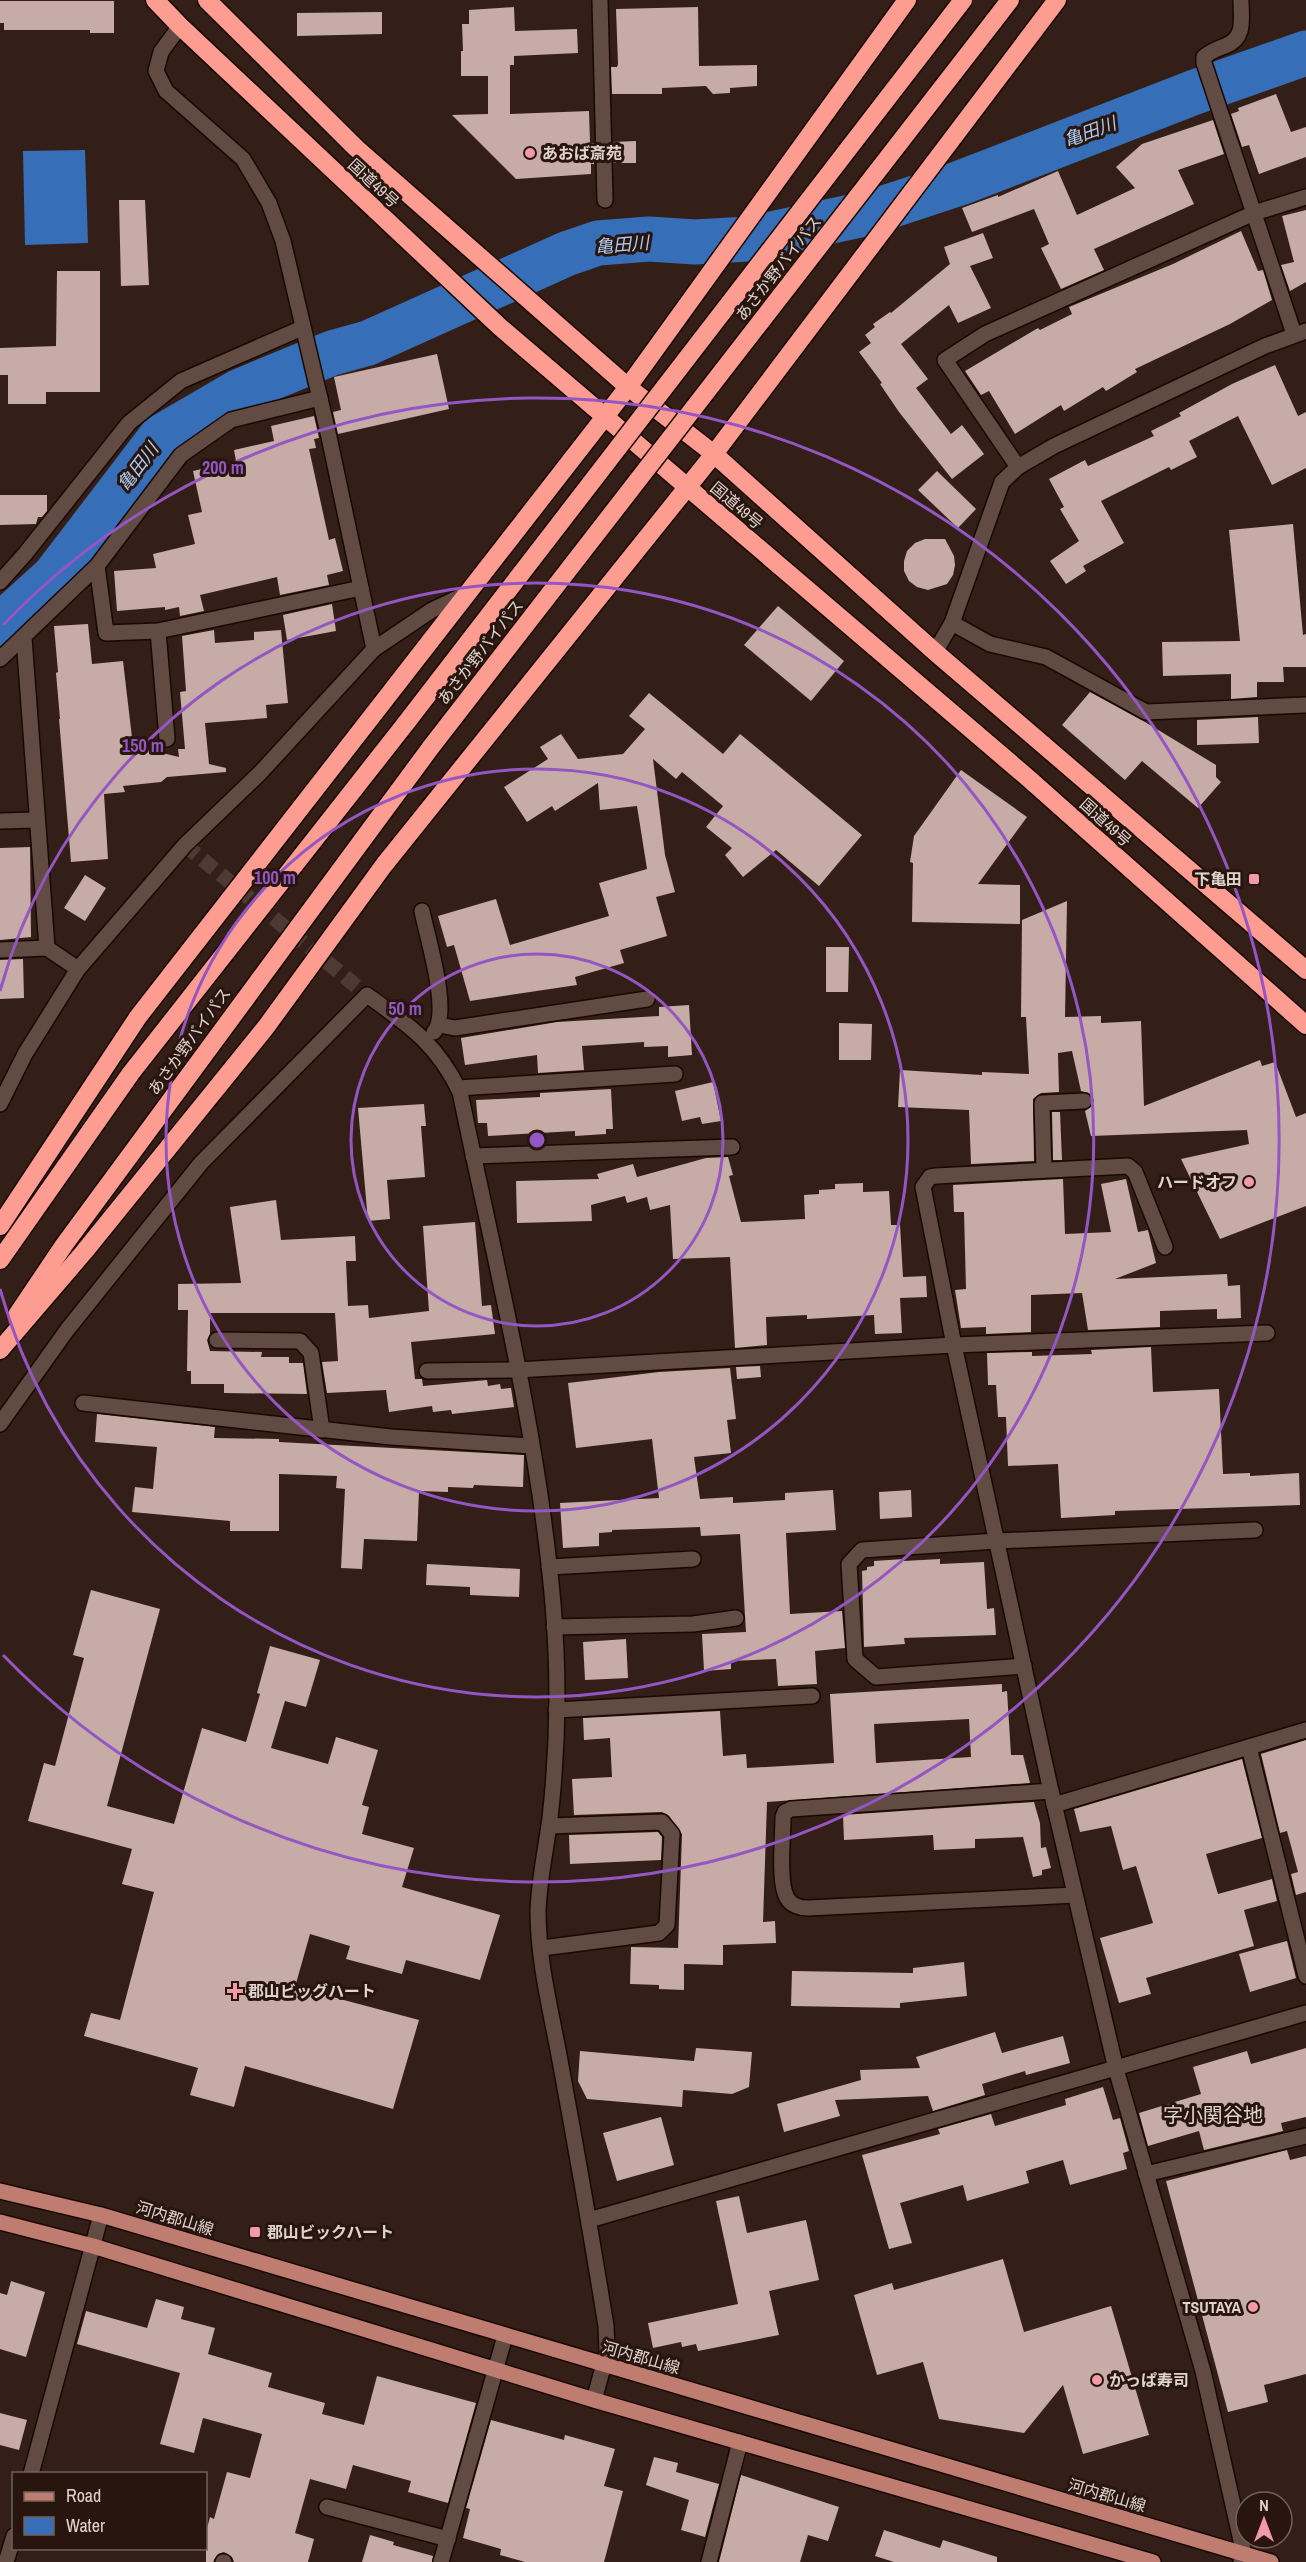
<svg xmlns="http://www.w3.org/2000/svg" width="1306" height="2562" viewBox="0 0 1306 2562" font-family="'Archivo Narrow','Noto Sans JP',sans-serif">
<rect width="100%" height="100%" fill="#331f17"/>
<!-- water -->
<polygon fill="#376eb8" points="85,150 88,243 25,245 23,151"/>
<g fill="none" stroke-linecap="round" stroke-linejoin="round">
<!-- river -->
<polyline stroke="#376eb8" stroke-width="45" points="0,626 54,577 161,437 240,391 332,353 368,343 566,254 598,243 649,239 695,242 748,239 869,213 960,183 1195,92 1306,53"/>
</g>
<!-- building -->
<g fill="#c7aba6" fill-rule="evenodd">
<polygon points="0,1 114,1 114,33 90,33 90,30 4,30 4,23 0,23"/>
<polygon points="514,7 515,31 577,29 578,53 514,56 514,65 510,65 510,114 589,111 590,143 594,143 594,164 591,164 591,174 516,179 452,115 488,114 488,76 461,76 461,51 463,51 462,24 469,24 469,10"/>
<polygon points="698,7 699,66 757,65 757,86 730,88 730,93 713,94 706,86 662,88 662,94 612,94 611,67 617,67 618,64 616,9"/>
<polygon points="382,12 382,34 297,36 297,13"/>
<polygon points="1276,94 1291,132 1306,127 1306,157 1259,174 1249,145 1242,147 1231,114 1239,111 1238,108"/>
<polygon points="1213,120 1224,154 1178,170 1194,204 1094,249 1104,270 1061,289 1041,248 1049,244 1034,209 972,232 962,208 998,195 998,197 1058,171 1077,215 1135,188 1116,167 1142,144"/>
<polygon points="636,141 636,163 614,163 613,142"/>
<polygon points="119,200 145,200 149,285 121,286"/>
<polygon points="1306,210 1306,282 1290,291 1281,265 1294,262 1282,216"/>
<polygon points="1241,231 1258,271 1263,270 1272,300 1230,324 1135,369 1137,372 1106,391 1103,387 1064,411 1061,405 1015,434 989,391 981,395 965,371 1038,328 1040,330 1072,314 1069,307 1173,264"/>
<polygon points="983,233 993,258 970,266 991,308 958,323 949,305 901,344 928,379 916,388 951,434 962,425 984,454 952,479 899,412 880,384 882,383 859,352 871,343 865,335 875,327 873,324 890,312 891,313 950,264 944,247"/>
<polygon points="57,271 100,271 100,392 46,392 46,404 8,404 8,375 0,375 0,348 56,346"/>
<polygon points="437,354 449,409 338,434 333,412 341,410 334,377"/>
<polygon points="1275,365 1298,416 1306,412 1306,468 1272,485 1238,416 1189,441 1197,457 1171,470 1169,467 1101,501 1124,543 1083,566 1086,571 1066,584 1050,561 1079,541 1060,509 1064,507 1049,479 1085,460 1088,466 1154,436 1151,431 1181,416 1179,413 1232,384"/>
<polygon points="314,416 319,438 314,439 316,448 309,449 329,540 335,538 343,571 327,575 329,585 280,595 277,577 200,595 204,611 180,616 179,607 165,610 165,607 117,611 114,571 156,568 153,554 195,544 188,515 202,512 193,471 236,461 234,450 274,441 271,426"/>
<polygon points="937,471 976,509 958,528 918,490"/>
<polygon points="0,495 47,495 47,511 42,517 38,517 36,524 0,525"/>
<polygon points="1293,524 1303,635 1306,634 1306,667 1283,667 1284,682 1257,682 1257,697 1231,699 1231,674 1163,676 1162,642 1240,641 1229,530"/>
<polygon points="925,539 945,539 954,556 955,565 953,575 947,584 928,590 917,587 909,581 904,571 904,561 907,551 915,543"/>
<polygon points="332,604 336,631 287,640 283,615"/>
<polygon points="778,606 844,661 811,701 744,645"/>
<polygon points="88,624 92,664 123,661 133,746 179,757 178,749 185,749 180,692 186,691 182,636 214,630 215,643 254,640 254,632 281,630 288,703 266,705 267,718 205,723 209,764 226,768 226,772 167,777 161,782 123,786 125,792 104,794 108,859 71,862 59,719 60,719 56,673 58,672 54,626"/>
<polygon points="1090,692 1145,722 1216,765 1216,777 1221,782 1198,808 1142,761 1125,780 1062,725"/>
<polygon points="649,693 723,754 740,734 862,835 819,886 776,850 743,877 725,855 732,848 706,827 723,806 682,772 676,779 653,759 665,855 675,892 656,897 667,936 620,950 624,963 575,977 577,985 470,1001 454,945 447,947 438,916 496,899 510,945 609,916 599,883 647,869 637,806 600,810 598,783 555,811 552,806 527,822 504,787 548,759 540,747 561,734 578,759 623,754 645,729 629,716"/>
<polygon points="1258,717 1259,743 1197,745 1197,720"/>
<polygon points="961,770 1027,817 978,884 1020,885 1020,924 912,922 913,863 910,862 914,836"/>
<polygon points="30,847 31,937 0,940 0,848"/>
<polygon points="85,875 106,888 85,921 64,908"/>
<polygon points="1067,901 1065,1017 1101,1016 1101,1023 1141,1021 1144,1106 1260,1060 1262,1066 1275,1062 1296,1117 1306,1113 1306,1206 1220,1239 1181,1159 1249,1144 1247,1130 1091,1136 1085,1111 1092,1106 1094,1100 1089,1093 1081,1091 1072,1051 1058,1053 1059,1092 1041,1093 1033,1099 1034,1161 971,1164 969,1110 898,1107 900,1070 982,1075 982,1072 1029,1074 1026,1017 1021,1017 1022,920"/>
<polygon points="826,947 849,947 848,992 826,992"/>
<polygon points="23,959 24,998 0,999 0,960"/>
<polygon points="689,1005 692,1055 668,1057 668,1046 644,1047 644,1042 582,1046 584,1070 538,1073 537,1055 465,1065 461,1038 557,1022 659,1016 659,1007"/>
<polygon points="839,1023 872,1024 871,1060 839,1060"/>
<polygon points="713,1082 721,1121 702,1124 700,1117 682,1121 675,1091"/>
<polygon points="611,1089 613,1129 606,1129 606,1134 575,1136 575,1131 488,1136 487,1123 478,1123 476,1100 540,1097 540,1093"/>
<polygon points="424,1104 426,1126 421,1126 425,1177 387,1180 390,1219 368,1221 358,1108"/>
<polygon points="1052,1112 1060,1112 1062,1160 1053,1160"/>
<polygon points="728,1157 733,1175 729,1176 741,1222 805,1219 804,1195 819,1194 819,1190 835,1189 835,1184 863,1183 863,1192 889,1191 891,1225 900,1225 903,1277 926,1276 927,1297 900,1298 902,1333 875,1334 874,1315 807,1319 807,1315 766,1317 767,1345 735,1348 730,1257 673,1259 670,1205 650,1210 647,1197 627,1203 625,1196 591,1205 592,1221 517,1223 516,1181 599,1179 597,1174 633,1164 637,1177 706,1158"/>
<polygon points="1063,1179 1065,1234 1111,1232 1101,1184 1126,1179 1138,1232 1148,1230 1156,1263 1115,1279 1227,1274 1228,1286 1240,1285 1241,1318 1217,1319 1217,1309 1160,1311 1160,1327 1088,1330 1082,1293 1031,1295 1031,1332 986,1334 986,1327 961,1328 955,1290 966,1289 964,1212 954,1212 953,1185"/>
<polygon points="276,1200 281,1240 355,1236 356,1261 346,1261 348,1306 368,1305 369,1318 429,1311 423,1226 475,1222 482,1306 491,1305 495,1334 411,1342 415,1379 422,1379 423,1386 487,1380 488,1386 500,1384 501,1389 511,1388 514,1407 452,1414 451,1410 433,1412 432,1406 389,1412 386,1390 327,1393 322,1362 338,1361 335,1313 210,1313 210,1334 207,1340 210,1351 262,1352 261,1357 289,1357 289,1363 303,1363 307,1394 224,1393 224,1384 191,1384 191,1371 187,1371 188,1310 178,1310 178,1284 241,1283 230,1207"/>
<polygon points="1151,1347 1153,1392 1219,1389 1223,1474 1250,1473 1250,1476 1299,1473 1300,1505 1115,1511 1115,1515 1061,1518 1058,1464 1008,1466 1006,1417 998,1417 996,1385 988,1385 987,1353 1032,1352 1032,1356 1092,1354 1091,1350"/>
<polygon points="760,1366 761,1377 737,1379 736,1367"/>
<polygon points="730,1368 736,1419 727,1420 731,1453 694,1457 700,1499 733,1497 733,1503 785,1500 785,1493 833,1490 836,1530 786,1533 790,1614 842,1611 845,1648 815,1651 817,1684 778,1686 776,1659 731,1661 731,1669 704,1671 702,1634 746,1632 740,1534 701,1536 700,1527 612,1530 612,1532 599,1533 599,1546 563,1548 560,1503 659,1498 652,1439 576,1448 568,1383 659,1372"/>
<polygon points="97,1414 215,1427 214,1438 279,1439 279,1442 524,1455 523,1487 474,1485 473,1488 448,1487 448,1492 419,1491 417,1541 364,1539 362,1569 341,1568 345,1489 336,1488 337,1476 279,1474 279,1531 230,1531 230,1521 132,1512 135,1487 153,1489 157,1447 95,1442"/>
<polygon points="911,1490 912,1517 880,1519 879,1492"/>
<polygon points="904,1559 904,1561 940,1559 940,1564 984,1562 987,1609 994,1608 996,1635 904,1638 905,1644 864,1647 862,1571 867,1570 867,1567 874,1566 874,1561"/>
<polygon points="427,1564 520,1569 519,1597 470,1595 470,1587 426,1585"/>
<polygon points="91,1590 160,1609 107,1806 174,1824 202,1728 246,1742 260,1694 257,1693 270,1646 320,1660 306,1707 285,1701 271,1748 328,1764 336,1737 378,1750 362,1805 369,1807 362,1834 414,1848 402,1887 500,1915 480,1980 406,1960 402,1974 346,1959 350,1946 310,1934 295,1987 419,2020 393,2109 245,2066 234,2107 190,2095 198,2068 84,2036 91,2013 120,2020 154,1892 122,1884 132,1849 28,1821 44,1763 55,1766 84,1658 73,1655"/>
<polygon points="626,1639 628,1678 585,1680 583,1642"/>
<path d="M1002,1684V1692L1007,1691L1011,1755H1023L1030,1783L767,1802L763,1922L775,1921L776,1943L723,1945V1965L684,1964V1990L659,1989V1985L630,1984L631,1947L678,1948L682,1834L669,1816L662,1812L574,1815L572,1779L612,1777L610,1738L584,1740L583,1718L720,1711L723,1756L746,1754L747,1768L834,1763L830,1694ZM969,1719L971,1757L876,1763L874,1724Z"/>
<polygon points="1306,1740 1306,1892 1296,1895 1291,1874 1298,1872 1287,1831 1280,1833 1261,1754"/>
<polygon points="1242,1759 1262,1838 1206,1854 1218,1894 1272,1879 1277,1901 1244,1910 1254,1946 1146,1978 1151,1994 1119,2003 1100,1938 1153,1923 1136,1866 1123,1870 1111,1826 1080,1832 1074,1809"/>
<polygon points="1034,1802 1040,1823 1041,1848 1046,1847 1051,1868 1042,1870 1042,1875 1033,1877 1023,1837 975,1839 975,1848 934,1850 933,1835 844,1840 843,1815"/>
<polygon points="658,1832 662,1837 661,1860 570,1864 569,1835"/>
<polygon points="1287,1941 1296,1978 1250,1992 1239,1954"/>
<polygon points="964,1962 967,1996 900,2003 900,2008 791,2006 792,1971 913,1973 913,1968"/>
<polygon points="995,2032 1002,2053 1063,2036 1070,2063 1026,2075 1025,2071 982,2084 985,2095 933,2111 928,2096 835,2100 840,2116 784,2132 777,2104 861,2080 860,2070 920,2068 916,2057"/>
<polygon points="696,2048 752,2052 749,2087 732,2094 683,2090 682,2107 587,2099 578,2081 580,2051 694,2061"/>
<polygon points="1306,2048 1306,2117 1281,2123 1283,2131 1204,2150 1199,2131 1148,2146 1139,2113 1201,2094 1193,2067 1247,2051 1251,2064"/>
<polygon points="1103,2087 1113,2120 1120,2118 1129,2151 1123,2153 1127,2169 1070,2185 1063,2160 1026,2171 1029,2183 967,2201 963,2185 900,2203 912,2243 889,2249 862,2155 940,2134 938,2129 991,2114 995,2126 1066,2105 1065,2099"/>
<polygon points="661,2117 674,2165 617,2181 603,2133"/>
<polygon points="1287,2150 1290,2160 1306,2156 1306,2374 1264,2385 1268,2402 1228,2412 1166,2181"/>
<polygon points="739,2196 747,2233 806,2220 819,2280 769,2291 779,2335 698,2351 696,2344 682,2347 681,2342 653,2348 648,2323 738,2304 716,2201"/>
<polygon points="1003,2259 1024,2332 1111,2306 1149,2435 1083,2454 1063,2385 1024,2433 939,2419 923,2362 877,2375 854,2295 892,2283 894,2290"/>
<polygon points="11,2281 45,2292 26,2357 0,2349 0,2293 7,2295"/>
<polygon points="156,2299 184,2307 181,2319 215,2328 208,2354 272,2373 268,2387 325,2403 322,2414 364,2425 377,2376 476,2403 448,2503 408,2492 411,2481 353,2465 346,2489 310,2479 295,2533 314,2539 308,2562 234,2562 232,2557 224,2552 218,2554 213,2562 206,2562 206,2532 210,2517 214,2519 227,2472 250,2478 262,2434 203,2418 194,2453 160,2444 180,2373 77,2344 86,2311 147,2328"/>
<polygon points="0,2413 27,2420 19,2450 0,2445"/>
<polygon points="491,2420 564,2440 565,2435 615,2449 604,2486 623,2491 604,2562 525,2562 500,2555 501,2549 463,2538 470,2509 466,2508"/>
<polygon points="654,2457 678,2463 676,2472 719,2484 705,2537 681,2530 689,2500 646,2485"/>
<polygon points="741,2475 839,2507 828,2541 808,2535 800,2562 719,2562"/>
<polygon points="884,2530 940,2548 943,2540 997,2557 997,2562 894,2562 875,2556"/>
<polygon points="370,2535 394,2542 393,2545 433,2556 432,2562 362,2562"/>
</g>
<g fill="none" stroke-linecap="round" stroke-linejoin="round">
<!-- minor-tunnel -->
<polyline stroke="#4d3a32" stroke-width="15" stroke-dasharray="15 8" stroke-linecap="butt" points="185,845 367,995"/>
<defs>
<g id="minor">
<polyline points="600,0 605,200"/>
<path d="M1241,0C1241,19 1246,38 1225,46C1217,49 1211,51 1204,57V63L1294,334"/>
<polyline points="1018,467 945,360 985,334 1254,213 1306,197"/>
<polyline points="97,566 106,633 158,631 361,588"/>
<polyline points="0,582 25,554 129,423 181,381 302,328"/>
<polyline points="952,623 990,644 1046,657 1146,712 1306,705"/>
<polyline points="158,631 167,739"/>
<polyline points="24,638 47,948 78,969"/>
<polyline points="374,649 432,610 466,594"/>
<polyline points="935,652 952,623 1002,482 1018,467 1054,446 1265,346 1306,331"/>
<polyline points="0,659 97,566 181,455 231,420 320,398"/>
<polyline points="0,821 37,820"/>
<path d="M422,911C427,937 451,1012 434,1032"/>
<polyline points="0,950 47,948"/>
<polyline points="439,1025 455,1028 647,999"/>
<polyline points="458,1088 675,1074"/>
<polyline points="0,1104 25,1054 78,969 185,845 260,773 374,649 329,437 283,241 269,203 243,159 166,91 156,71 161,52 180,26"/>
<polyline points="473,1156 732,1147"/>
<polyline points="1044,1170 1042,1103 1084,1101"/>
<polyline points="1165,1247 1135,1172 1128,1166 936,1176 930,1177 923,1187 954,1345 1048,1778 1116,2069 1203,2371 1244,2554 1241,2562"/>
<polyline points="217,1340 300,1341 311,1353 322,1430"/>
<polyline points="427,1371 517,1370 954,1345 1267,1333"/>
<polyline points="83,1403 391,1437 531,1446"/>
<path d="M0,1424L67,1330L201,1163L367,995C410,1026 437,1044 460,1092C495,1262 538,1432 553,1604C559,1674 558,1748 550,1818C546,1849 539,1880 538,1911C538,1963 552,2015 561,2066C577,2153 592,2239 606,2326L607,2353L594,2400"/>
<polyline points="549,1567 693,1559"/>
<polyline points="554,1627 693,1624 736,1618"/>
<polyline points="1024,1666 876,1677 855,1659 849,1564 862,1550 997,1541 1255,1530"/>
<polyline points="556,1710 812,1696"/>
<polyline points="1249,1747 1306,1976"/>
<path d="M1051,1791L791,1809L785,1812L783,1817C783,1837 778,1883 787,1898C791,1905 800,1908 808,1908L1075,1895"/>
<polyline points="1054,1805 1306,1730"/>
<polyline points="542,1948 659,1933 667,1925 672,1834 662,1822 549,1826"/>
<polyline points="1146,2174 1306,2136"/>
<polyline points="589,2220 1306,2013"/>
<polyline points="31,2474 101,2215"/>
<polyline points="327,2507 448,2539"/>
<polyline points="6,2562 14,2536"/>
<polyline points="223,2562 224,2562"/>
<polyline points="441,2562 505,2336"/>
<polyline points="709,2562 740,2442"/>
</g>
<g id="major">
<polyline points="0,2191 101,2215 1271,2562"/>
<polyline points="0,2222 93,2246 594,2400 1153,2562"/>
</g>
<g id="highway">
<polyline points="155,0 180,26 500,327 1028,778 1306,1025"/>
<polyline points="207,0 356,148 628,387 714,454 935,652 1306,970"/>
<polyline points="993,22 1010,0"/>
<polyline points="0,1226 138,1017 628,387 907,0"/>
<polyline points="0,1260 131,1073 406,723"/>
<polyline points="17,1315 64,1245 431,747"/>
<polyline points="0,1350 84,1252 266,1027 384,865 714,454 1057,0"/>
</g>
</defs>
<!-- minor casing -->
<use href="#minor" stroke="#190803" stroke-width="18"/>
<!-- major casing -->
<use href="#major" stroke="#190803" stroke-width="18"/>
<!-- highway casing -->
<use href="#highway" stroke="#190803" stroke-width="21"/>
<!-- minor -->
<use href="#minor" stroke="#614b42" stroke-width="15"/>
<!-- major -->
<use href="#major" stroke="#bf7c71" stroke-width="15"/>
<!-- highway -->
<use href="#highway" stroke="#fd9c91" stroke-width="18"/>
<defs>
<g id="highway-bridge">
<polyline points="406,723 963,0"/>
<polyline points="431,747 993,22"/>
</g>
</defs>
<!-- highway-bridge casing -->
<use href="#highway-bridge" stroke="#190803" stroke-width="21" stroke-linecap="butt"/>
<!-- highway-bridge -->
<use href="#highway-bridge" stroke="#fd9c91" stroke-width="18"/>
</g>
<!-- distance rings -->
<g fill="none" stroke="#9456c3" stroke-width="3">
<circle cx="537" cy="1140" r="186"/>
<circle cx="537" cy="1140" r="371"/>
<path d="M0 991A557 557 0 1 1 0 1289"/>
<path d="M3 625A742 742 0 1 1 3 1655"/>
</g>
<!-- markers -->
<g fill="#f39aa8" stroke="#28160e" stroke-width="2">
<circle cx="530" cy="153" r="6"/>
<rect x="1248" y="873" width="12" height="12" rx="3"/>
<circle cx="1249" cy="1182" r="6"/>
<path d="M232 1982h6v6h6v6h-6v6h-6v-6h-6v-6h6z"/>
<rect x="249" y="2226" width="12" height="12" rx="3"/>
<circle cx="1253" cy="2307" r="6"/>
<circle cx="1097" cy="2380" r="6"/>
</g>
<g text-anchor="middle" stroke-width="6" stroke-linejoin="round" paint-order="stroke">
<!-- poi labels -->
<g font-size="16" font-weight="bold" fill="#e0d3ce" stroke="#28160e" text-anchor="start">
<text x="542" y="159">あおば斎苑</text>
<text x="1242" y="885" text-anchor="end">下亀田</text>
<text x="1237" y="1188" text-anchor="end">ハードオフ</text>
<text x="248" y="1997">郡山ビッグハート</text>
<text x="267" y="2238">郡山ビックハート</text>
<text x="1241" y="2313" text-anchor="end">TSUTAYA</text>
<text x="1109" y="2386">かっぱ寿司</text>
</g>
<!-- street labels -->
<g font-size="16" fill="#e0d3ce" stroke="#28160e">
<text transform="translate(374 183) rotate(43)" y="6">国道49号</text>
<text transform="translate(778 268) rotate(-52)" y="6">あさか野バイパス</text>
<text transform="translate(737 505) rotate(40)" y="6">国道49号</text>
<text transform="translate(480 652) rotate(-52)" y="6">あさか野バイパス</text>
<text transform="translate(1106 822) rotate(42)" y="6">国道49号</text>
<text transform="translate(189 1041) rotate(-54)" y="6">あさか野バイパス</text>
<text transform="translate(175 2218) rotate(17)" y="6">河内郡山線</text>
<text transform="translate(641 2357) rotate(16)" y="6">河内郡山線</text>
<text transform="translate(1107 2495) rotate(16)" y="6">河内郡山線</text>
</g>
<!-- water labels -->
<g font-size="18" font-style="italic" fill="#acc9f1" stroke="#28160e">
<text transform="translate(1090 132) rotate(-20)" y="6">亀田川</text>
<text transform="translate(622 245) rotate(-5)" y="6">亀田川</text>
<text transform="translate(138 467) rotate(-53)" y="6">亀田川</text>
</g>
<!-- quarter labels -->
<g font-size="20" fill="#e0d3ce" stroke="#28160e">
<text x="1213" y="2122">字小関谷地</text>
</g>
</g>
<circle cx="537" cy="1140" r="9" fill="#9456c3" stroke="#28160e" stroke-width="3"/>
<g font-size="18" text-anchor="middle" font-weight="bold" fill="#9456c3" stroke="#28160e" stroke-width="6" stroke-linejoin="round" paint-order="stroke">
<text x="223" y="474">200 m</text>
<text x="143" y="752">150 m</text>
<text x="275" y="884">100 m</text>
<text x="405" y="1015">50 m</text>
</g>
<!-- legend -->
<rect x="12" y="2472" width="195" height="78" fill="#28160e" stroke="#72625b" stroke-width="1.5"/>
<rect x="24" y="2492" width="30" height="9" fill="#bf7c71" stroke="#72625b" stroke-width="1.5"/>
<text x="66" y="2502" font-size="18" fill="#e0d3ce">Road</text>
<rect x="24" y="2517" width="30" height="18" fill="#376eb8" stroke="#72625b" stroke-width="1.5"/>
<text x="66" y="2532" font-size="18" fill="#e0d3ce">Water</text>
<!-- north arrow -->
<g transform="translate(1264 2520)"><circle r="28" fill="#28160e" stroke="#72625b" stroke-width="1.5"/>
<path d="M0-4.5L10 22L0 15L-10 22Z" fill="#f39aa8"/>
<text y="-9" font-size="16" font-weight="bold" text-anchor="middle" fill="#e0d3ce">N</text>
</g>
</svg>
